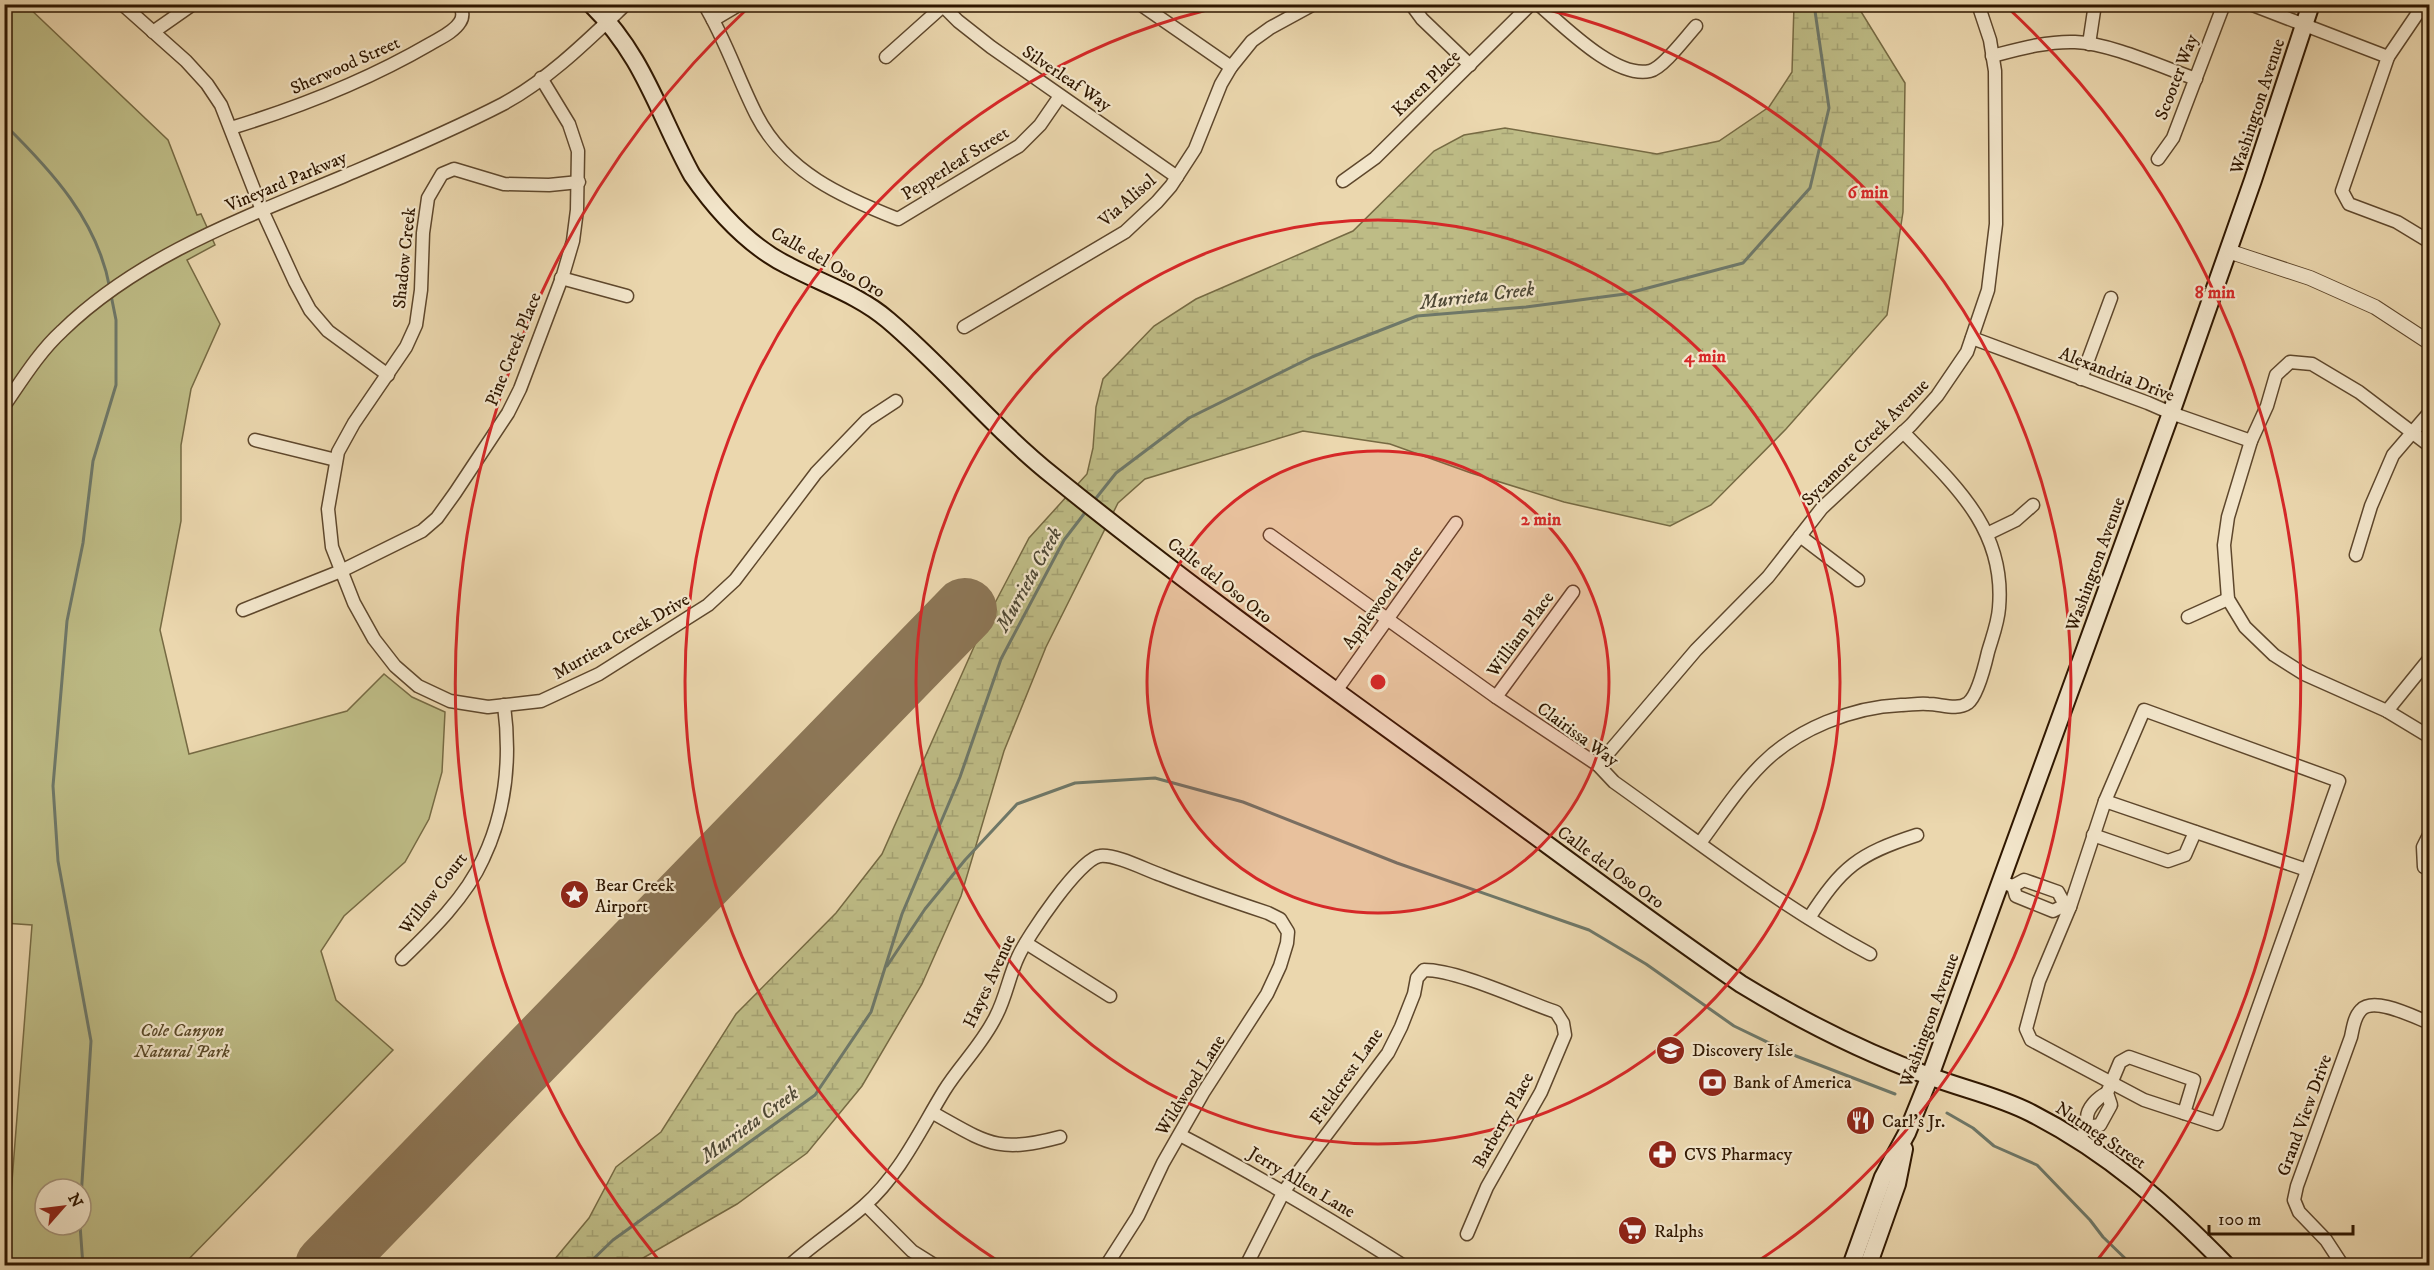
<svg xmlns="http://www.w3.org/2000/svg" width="2434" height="1270" viewBox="0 0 2434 1270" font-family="'IM FELL DW Pica',serif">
<defs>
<pattern id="wetland-marsh" width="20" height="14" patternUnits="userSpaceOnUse" patternTransform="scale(1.5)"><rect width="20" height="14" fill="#bebc86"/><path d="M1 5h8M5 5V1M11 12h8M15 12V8" fill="none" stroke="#a4a172"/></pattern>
</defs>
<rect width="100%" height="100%" fill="#ebd7ae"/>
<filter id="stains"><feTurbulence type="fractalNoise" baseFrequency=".00333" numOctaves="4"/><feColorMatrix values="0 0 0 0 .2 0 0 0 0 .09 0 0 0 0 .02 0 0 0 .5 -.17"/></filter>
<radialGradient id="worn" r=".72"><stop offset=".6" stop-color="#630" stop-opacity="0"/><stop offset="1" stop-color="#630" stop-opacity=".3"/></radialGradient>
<!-- green -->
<path fill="#bebc86" stroke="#766a43" stroke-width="1.5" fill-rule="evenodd" d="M4,5H26L168,140L197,215L201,214L215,245L187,260L220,324L191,389L181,445V521L160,630L189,754L347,711L384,674L412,697L445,712L442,772L429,819L405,862L344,916L321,951L336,1000L393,1050L183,1265L7,1266L6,1258L32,925L4,923ZM45,1189H81V1225H45Z"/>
<!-- wetland -->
<polygon fill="url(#wetland-marsh)" stroke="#766a43" stroke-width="1.5" points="1794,5 1857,5 1905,83 1903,212 1887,315 1786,429 1711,505 1670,526 1564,502 1471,473 1390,444 1303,431 1145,479 1118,503 1046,647 1004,751 961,896 922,984 862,1086 807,1153 737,1204 631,1265 549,1266 589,1218 616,1167 661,1132 736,1014 836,913 882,854 985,622 1029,538 1087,474 1093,448 1096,407 1103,379 1154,326 1196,299 1353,231 1434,151 1464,135 1505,128 1657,154 1719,141 1769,107 1792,72"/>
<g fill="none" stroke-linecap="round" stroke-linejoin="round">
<!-- stream -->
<g stroke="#6e7869" stroke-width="3">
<path d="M4,124C52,171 98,221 110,289"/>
<polyline points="1093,502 1116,473 1189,418 1312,357 1417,316 1526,307 1625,294 1743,263 1810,188 1829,108 1814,4"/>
<polyline points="887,966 925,909 965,860 1017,804 1075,783 1155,778 1243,802 1397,863 1589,930 1646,964 1734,1026 1796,1056 1895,1094"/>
<polyline points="1947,1113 1973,1128 1994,1146 2037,1165 2090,1220 2103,1237 2133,1266"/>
<polyline points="81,1198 91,1041 58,861 53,786 67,621 83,543 93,461 116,385 116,320 111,295"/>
<polyline points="80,1225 83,1266"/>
<polyline points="586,1266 613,1240 815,1095 871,1012 902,914 960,777 1001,659 1064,540 1087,510"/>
</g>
<!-- runway -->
<polyline stroke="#8d7757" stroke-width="64" points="327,1266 965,610"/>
<defs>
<g id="minor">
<polyline points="122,4 186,61 207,84 221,105 262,210 295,282 310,310 328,331 388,375"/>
<path d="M704,4C726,40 738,79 757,116C786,172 842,197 898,219L1019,146L1040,125L1060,96"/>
<polyline points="941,4 958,21 991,47 1177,177"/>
<polyline points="1140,4 1231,67"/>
<polyline points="1411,4 1422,19 1470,65"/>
<path d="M1538,4C1563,25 1615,79 1650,71C1663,68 1686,37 1696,26"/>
<polyline points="2250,4 2388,57"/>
<polyline points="2424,4 2388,57 2342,191 2349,204 2397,222 2430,242"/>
<polyline points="713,20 740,4"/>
<polyline points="153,32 193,4"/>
<polyline points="2089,44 2095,4"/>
<path d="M1992,56C2019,49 2047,41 2075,42C2109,43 2162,67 2196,79"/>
<polyline points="886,57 943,6"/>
<path d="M231,128C300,107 368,80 430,44C440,38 454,32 460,22C464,16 462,11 460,4"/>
<polyline points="2158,159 2173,138 2224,4"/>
<polyline points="1343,181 1375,158 1531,4"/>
<polyline points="579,182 549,185 504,184 454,169 442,174 428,198 423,233 421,290 416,325 406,347 354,423 338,452 328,509 332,547 354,603 374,639 395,666 418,686 450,701 488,707 541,701 599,674 708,605 735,580 816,473 867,420 896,401"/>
<polyline points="561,278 627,296"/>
<polyline points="964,327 1125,232 1157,202 1171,186 1195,149 1221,84 1231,67 1252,41 1270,28 1314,4"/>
<polyline points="1972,338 2148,403 2171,413 2251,441"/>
<polyline points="2081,379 2111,298"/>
<path d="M4,406C22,380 39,352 62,331C140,255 244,218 342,177C396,154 451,131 503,104C549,79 588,40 626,4"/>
<polyline points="255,440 336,460"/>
<polyline points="2430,446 2359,392 2312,364 2290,362 2276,375 2267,406 2251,441 2228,517 2224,545 2228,599 2245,627 2274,655 2304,674 2387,711 2430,737"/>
<polyline points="1987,534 2016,520 2033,505"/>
<path d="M1270,535L1496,697L1598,765L1614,782C1697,841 1780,906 1870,954"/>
<polyline points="1800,536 1858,580"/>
<polyline points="2356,555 2371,506 2393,455 2430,412"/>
<polyline points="243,610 341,571 422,531 437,518 455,493 508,413 520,389 563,275 573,241 577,210 578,151 569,124 541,78"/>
<polyline points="2188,617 2228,599"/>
<polyline points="1336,691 1456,523"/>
<polyline points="1496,697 1573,592"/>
<polygon points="2144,710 2339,781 2217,1124 2144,1100 2031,1040 2026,1029 2039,981 2070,907 2105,801"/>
<polyline points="2387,711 2430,658"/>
<polyline points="1598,765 1696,650 1768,577 1822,508 1911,425 1937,396 1967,352 1988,290 1996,224 1995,71 1990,40 1978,4"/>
<polyline points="2105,801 2307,870"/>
<polyline points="2093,835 2168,861 2185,855 2195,832"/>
<path d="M1700,843C1720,816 1738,788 1762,764C1797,729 1852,707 1901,705C1910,705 1919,703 1928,704C1941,704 1957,711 1968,703C1978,695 1985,665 1988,652C1992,638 1998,623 1999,608C2006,529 1954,484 1903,432"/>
<polyline points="2424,867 2423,847 2430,833"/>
<polyline points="2000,882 2013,886 2024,880 2058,892 2065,905 2070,907"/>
<polyline points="2013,886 2016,896 2053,911 2065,905"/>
<path d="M1809,918C1842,867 1858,854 1917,835"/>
<polyline points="1026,943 1110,996"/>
<path d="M402,959C431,931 466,897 483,859C506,811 511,758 504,705"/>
<path d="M933,1113C987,1143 997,1154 1060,1137"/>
<polyline points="2087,1127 2100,1125 2111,1105 2107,1093 2120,1062 2129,1057 2194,1080 2184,1113"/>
<path d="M2084,1132C2088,1127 2086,1125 2087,1118C2087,1108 2098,1097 2107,1093"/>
<path d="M1180,1135C1257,1175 1330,1219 1404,1266"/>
<polyline points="866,1205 912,1251 936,1266"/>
<path d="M789,1266C813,1244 840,1227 864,1206C900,1174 919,1132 944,1091C960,1065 982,1045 996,1016C1006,997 1009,976 1018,957C1027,937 1080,858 1100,856C1116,854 1146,870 1161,875C1196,889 1232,901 1268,913L1280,919L1288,932L1287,943L1280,966L1267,994L1203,1093L1163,1163L1138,1216L1106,1266"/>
<path d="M1246,1266L1284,1191L1388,1053L1401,1027L1414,994L1417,978L1424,970C1458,970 1521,1000 1556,1012L1563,1023L1565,1035L1541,1092L1487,1187L1467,1234"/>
<path d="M2343,1266L2326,1240L2299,1212L2294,1200L2297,1186L2351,1037C2353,1028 2354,1017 2361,1010C2374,996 2414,1017 2430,1023"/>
</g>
<polyline id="tertiary" points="2228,251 2310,278 2375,307 2430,343"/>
<g id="secondary">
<path d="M591,4C644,56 658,113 692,175C717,211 750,247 789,266C823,284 859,295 888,320C946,369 994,429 1053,476C1181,580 1315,676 1449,773C1546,843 1642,916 1741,984C1800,1020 1863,1052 1929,1076C1963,1089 1998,1096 2031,1113C2106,1151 2169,1206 2227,1266"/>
<polyline points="1851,1266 1883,1177 1907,1133 1930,1076 2171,413 2253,180 2311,4"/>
<polyline points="1868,1266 1897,1184 1904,1149"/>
</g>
</defs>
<!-- minor casing -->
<use href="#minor" stroke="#5e472c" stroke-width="15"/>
<!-- tertiary casing -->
<use href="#tertiary" stroke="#5e472c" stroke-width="16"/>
<!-- secondary casing -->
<use href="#secondary" stroke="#2f1700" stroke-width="20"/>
<!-- minor -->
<use href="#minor" stroke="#f2e5ca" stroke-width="12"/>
<!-- tertiary -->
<use href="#tertiary" stroke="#f2e5ca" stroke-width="14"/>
<!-- secondary -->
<use href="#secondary" stroke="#f2e5ca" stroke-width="16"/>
</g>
<!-- distance rings -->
<circle cx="1378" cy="682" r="231" fill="#d62828" fill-opacity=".12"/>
<g fill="none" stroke="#d62828" stroke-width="3">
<circle cx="1378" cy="682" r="231"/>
<circle cx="1378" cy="682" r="462"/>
<path d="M1001 1263A693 693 0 0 1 1228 5M1528 5A693 693 0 0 1 1755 1263"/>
<path d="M661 1263A923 923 0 0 1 749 7M2007 7A923 923 0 0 1 2095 1263"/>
</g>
<!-- icons -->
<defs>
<symbol id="sight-disc" viewBox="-11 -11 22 22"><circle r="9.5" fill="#8f2418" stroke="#f2e5ca"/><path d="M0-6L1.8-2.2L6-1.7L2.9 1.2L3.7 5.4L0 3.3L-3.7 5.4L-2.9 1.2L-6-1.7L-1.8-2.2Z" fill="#fff"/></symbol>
<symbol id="school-disc" viewBox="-11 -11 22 22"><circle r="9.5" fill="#8f2418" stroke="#f2e5ca"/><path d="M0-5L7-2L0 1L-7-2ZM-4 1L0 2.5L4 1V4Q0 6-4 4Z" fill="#fff"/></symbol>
<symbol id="bank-disc" viewBox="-11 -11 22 22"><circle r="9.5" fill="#8f2418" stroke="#f2e5ca"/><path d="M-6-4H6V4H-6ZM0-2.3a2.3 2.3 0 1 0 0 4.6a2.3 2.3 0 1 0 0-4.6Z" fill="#fff"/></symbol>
<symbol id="restaurant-disc" viewBox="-11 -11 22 22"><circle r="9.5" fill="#8f2418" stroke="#f2e5ca"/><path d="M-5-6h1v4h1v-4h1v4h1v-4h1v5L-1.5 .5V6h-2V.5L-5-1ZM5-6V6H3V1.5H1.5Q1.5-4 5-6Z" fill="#fff"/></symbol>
<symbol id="pharmacy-disc" viewBox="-11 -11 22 22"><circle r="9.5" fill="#8f2418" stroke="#f2e5ca"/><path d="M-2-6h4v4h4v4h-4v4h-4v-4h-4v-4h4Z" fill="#fff"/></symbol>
<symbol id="supermarket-disc" viewBox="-11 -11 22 22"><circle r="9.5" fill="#8f2418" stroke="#f2e5ca"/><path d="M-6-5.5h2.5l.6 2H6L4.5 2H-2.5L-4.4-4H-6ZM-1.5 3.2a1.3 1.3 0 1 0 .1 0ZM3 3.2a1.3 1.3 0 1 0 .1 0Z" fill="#fff"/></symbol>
</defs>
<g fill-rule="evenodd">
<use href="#sight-disc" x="558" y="878" width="33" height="33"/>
<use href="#school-disc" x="1654" y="1034" width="33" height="33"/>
<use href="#bank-disc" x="1696" y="1066" width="33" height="33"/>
<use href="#restaurant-disc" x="1844" y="1104" width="33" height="33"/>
<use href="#pharmacy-disc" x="1646" y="1138" width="33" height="33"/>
<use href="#supermarket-disc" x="1616" y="1214" width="33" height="33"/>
</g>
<g text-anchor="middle" stroke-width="4.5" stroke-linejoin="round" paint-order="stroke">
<!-- street labels -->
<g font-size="18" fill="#2f1700" stroke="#f2e5ca">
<text transform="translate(345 65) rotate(-24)" y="6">Sherwood Street</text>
<text transform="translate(2176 77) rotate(-69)" y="6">Scooter Way</text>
<text transform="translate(1067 78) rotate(34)" y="6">Silverleaf Way</text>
<text transform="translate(1426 83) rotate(-44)" y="6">Karen Place</text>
<text transform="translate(2257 106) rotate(-72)" y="6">Washington Avenue</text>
<text transform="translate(955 163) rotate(-32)" y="6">Pepperleaf Street</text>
<text transform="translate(286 181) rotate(-23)" y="6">Vineyard Parkway</text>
<text transform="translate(1127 200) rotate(-41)" y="6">Via Alisol</text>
<text transform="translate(404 258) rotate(-84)" y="6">Shadow Creek</text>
<text transform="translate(828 262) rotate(29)" y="6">Calle del Oso Oro</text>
<text transform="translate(513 349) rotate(-68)" y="6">Pine Creek Place</text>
<text transform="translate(2117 374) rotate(21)" y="6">Alexandria Drive</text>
<text transform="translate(1865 442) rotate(-45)" y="6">Sycamore Creek Avenue</text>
<text transform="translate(2095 564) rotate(-70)" y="6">Washington Avenue</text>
<text transform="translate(1220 580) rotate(38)" y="6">Calle del Oso Oro</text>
<text transform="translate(1382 597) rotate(-54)" y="6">Applewood Place</text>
<text transform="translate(1520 634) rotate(-54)" y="6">William Place</text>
<text transform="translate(621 636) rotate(-30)" y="6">Murrieta Creek Drive</text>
<text transform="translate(1578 734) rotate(36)" y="6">Clairissa Way</text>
<text transform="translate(1611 867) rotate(36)" y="6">Calle del Oso Oro</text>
<text transform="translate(433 893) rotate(-52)" y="6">Willow Court</text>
<text transform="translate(989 981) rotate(-65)" y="6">Hayes Avenue</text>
<text transform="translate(1929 1020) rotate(-70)" y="6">Washington Avenue</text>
<text transform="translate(1346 1076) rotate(-55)" y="6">Fieldcrest Lane</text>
<text transform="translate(1190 1085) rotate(-58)" y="6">Wildwood Lane</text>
<text transform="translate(2304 1115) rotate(-70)" y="6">Grand View Drive</text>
<text transform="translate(1503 1120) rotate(-61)" y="6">Barberry Place</text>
<text transform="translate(2101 1135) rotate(34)" y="6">Nutmeg Street</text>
<text transform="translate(1302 1182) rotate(31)" y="6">Jerry Allen Lane</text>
</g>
<!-- poi labels -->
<g font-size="18" fill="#2f1700" stroke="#f2e5ca" text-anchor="start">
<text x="595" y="891">Bear Creek<tspan x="595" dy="21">Airport</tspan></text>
<text x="1692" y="1056">Discovery Isle</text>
<text x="1733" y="1088">Bank of America</text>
<text x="1882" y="1127">Carl's Jr.</text>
<text x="1684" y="1160">CVS Pharmacy</text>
<text x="1654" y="1237">Ralphs</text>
</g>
<!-- park labels -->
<g font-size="18" font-style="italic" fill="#5a4928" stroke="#f2e5ca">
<text x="182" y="1036">Cole Canyon<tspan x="182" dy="21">Natural Park</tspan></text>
</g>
<!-- water labels -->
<g font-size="20" font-style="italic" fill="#4e4835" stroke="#f2e5ca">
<text transform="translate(1477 295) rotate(-7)" y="7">Murrieta Creek</text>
<text transform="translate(1028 579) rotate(-61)" y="7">Murrieta Creek</text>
<text transform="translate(749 1124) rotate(-36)" y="7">Murrieta Creek</text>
</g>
</g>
<circle cx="1378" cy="682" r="9" fill="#d62828" stroke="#f2e5ca" stroke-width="3"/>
<g font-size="18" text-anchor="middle" font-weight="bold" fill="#d62828" stroke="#f2e5ca" stroke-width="4.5" stroke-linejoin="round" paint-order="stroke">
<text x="1868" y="198">6 min</text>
<text x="2215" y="298">8 min</text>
<text x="1705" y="362">4 min</text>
<text x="1541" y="525">2 min</text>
</g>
<!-- margin -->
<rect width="2434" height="1270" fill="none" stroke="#ebd7ae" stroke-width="24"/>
<rect x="6" y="6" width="2422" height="1258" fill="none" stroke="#2f1700" stroke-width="3"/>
<rect x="12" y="12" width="2410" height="1246" fill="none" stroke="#2f1700" stroke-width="1.5"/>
<!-- north arrow -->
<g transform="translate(63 1207) rotate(62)"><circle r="28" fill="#f2e5ca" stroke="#a49379" stroke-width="1.5"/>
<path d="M0-4.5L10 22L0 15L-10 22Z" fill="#8f2418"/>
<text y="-9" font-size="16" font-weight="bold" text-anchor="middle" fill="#2f1700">N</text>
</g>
<!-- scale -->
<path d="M2209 1225v9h144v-9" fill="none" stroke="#2f1700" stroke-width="3"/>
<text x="2218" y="1225" font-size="18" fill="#2f1700" stroke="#f2e5ca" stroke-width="4.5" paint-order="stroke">100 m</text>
<rect width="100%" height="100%" filter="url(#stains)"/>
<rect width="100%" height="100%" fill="url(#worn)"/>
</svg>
